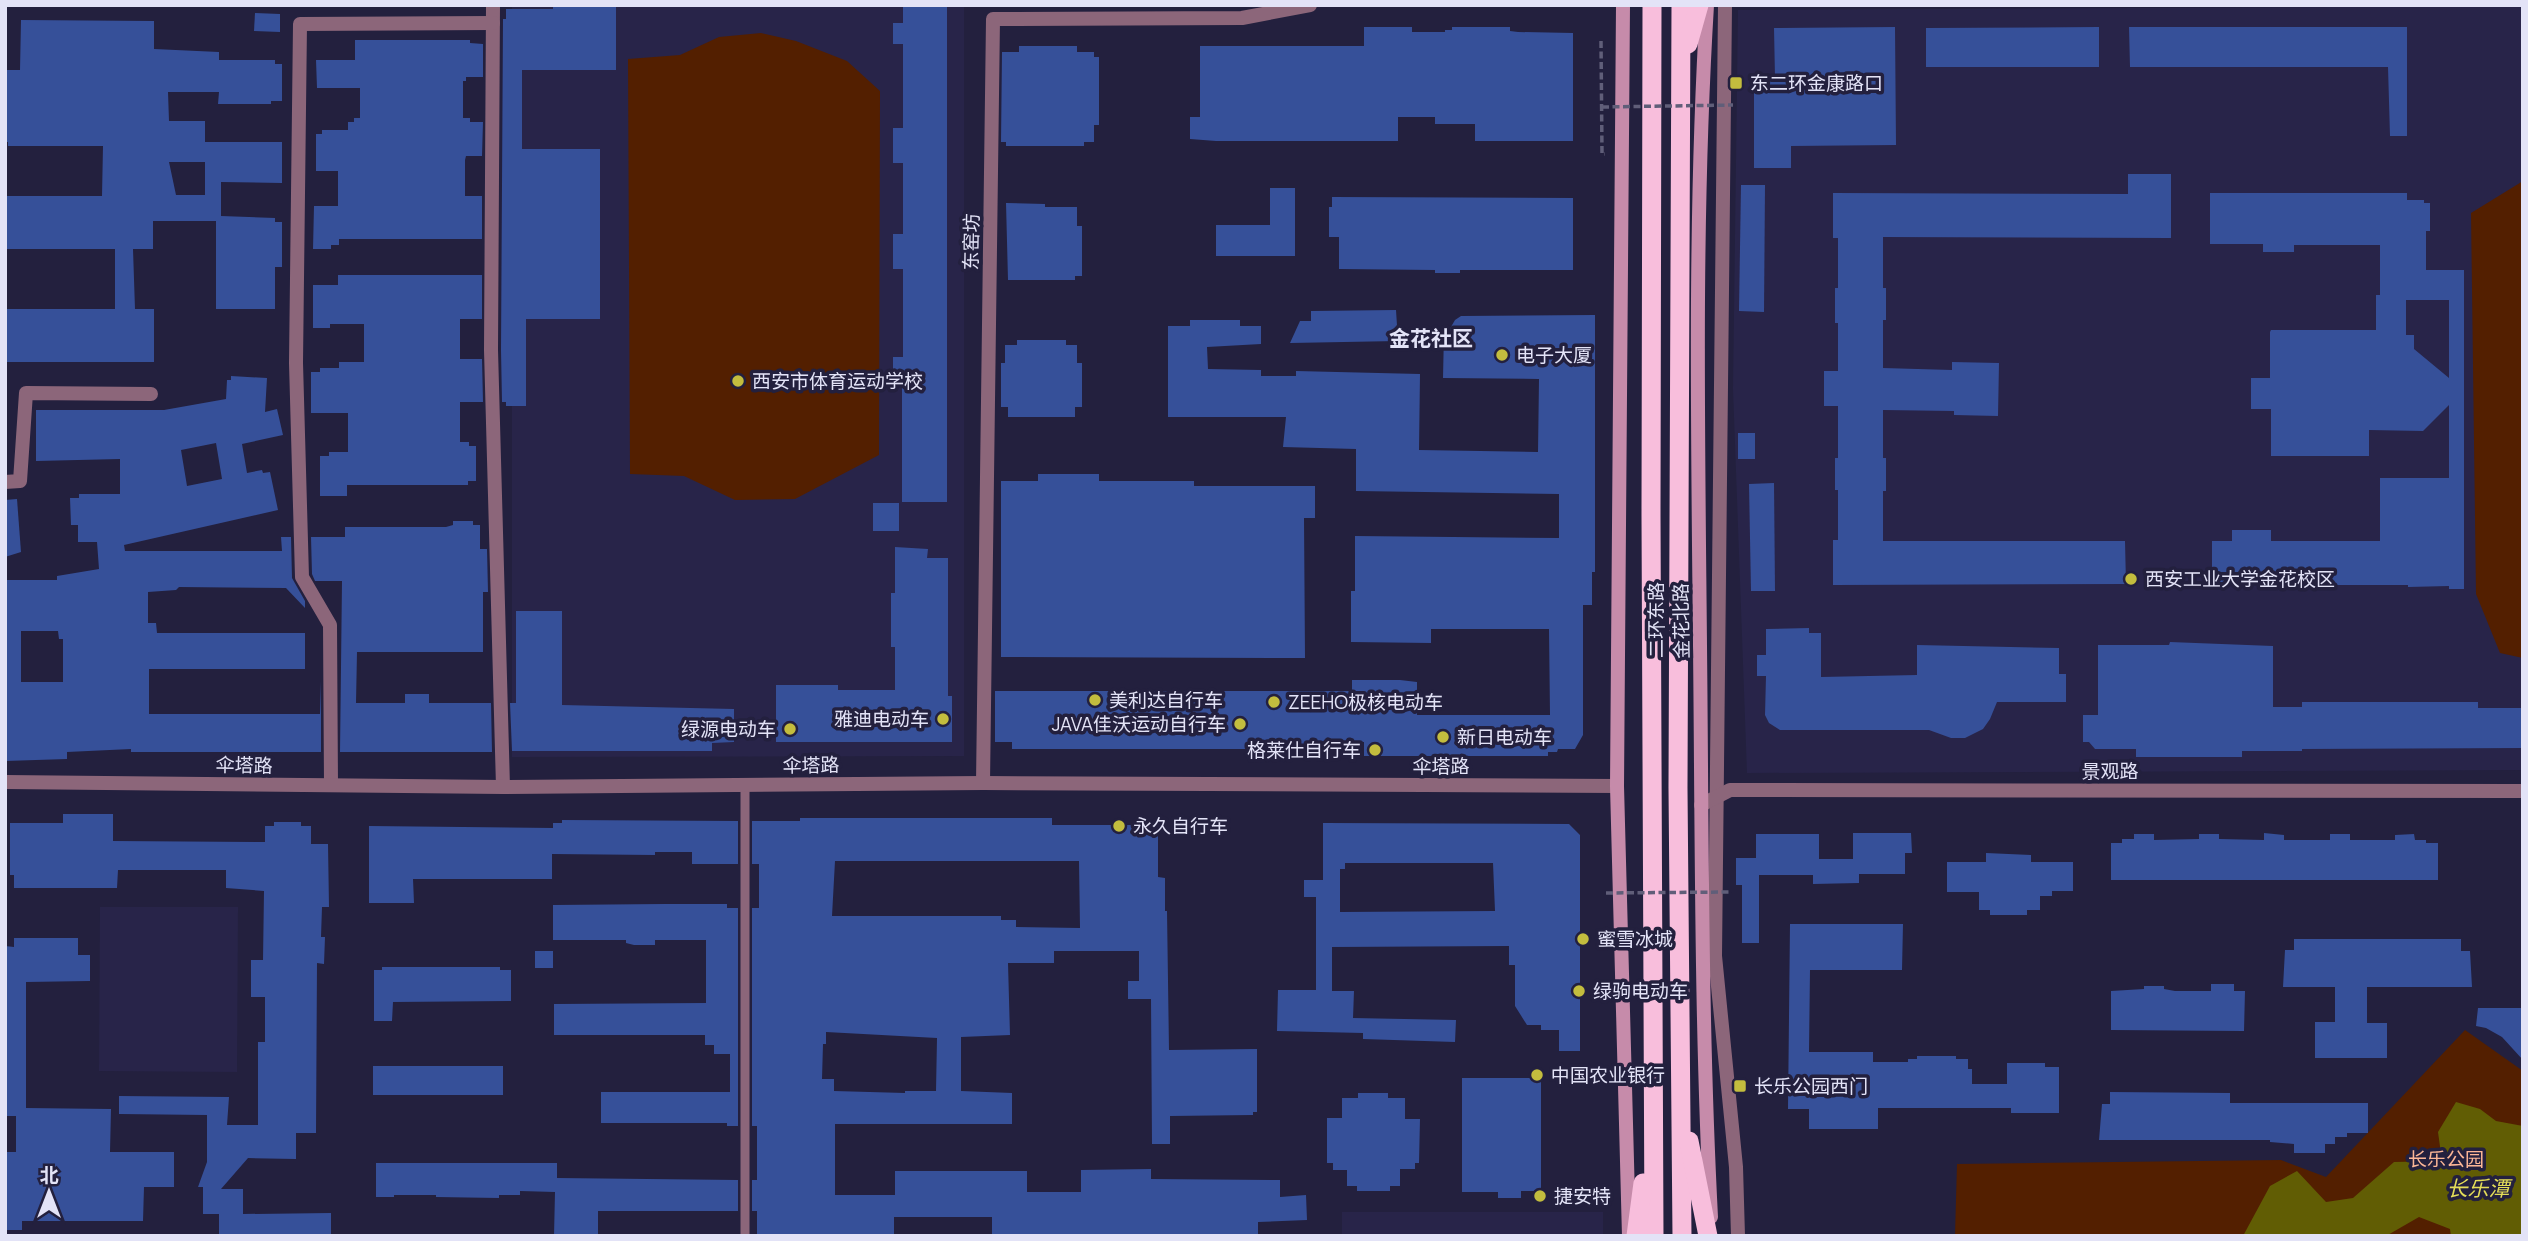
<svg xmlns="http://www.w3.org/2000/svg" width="2528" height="1241" viewBox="0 0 2528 1241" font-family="Manrope,'Noto Sans SC',sans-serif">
<rect width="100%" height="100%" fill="#23203e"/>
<!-- built -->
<g fill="#282449">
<polygon points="512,5 964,5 964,756 512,757"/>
<polygon points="2523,6 2523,770 1747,773 1733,389 1738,10"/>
<polygon points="100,907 238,907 237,1072 99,1071"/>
<rect x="1342" y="1212" width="261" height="24"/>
</g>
<!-- green -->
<g fill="#531f00">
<polygon points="761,33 796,41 847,61 880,91 879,455 795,499 735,500 684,476 630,474 628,59 680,55 719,37"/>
<polygon points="2523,181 2523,658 2500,653 2476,594 2471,213"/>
<polygon points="2465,1030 2523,1071 2523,1236 1819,1236 1819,1234 1955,1235 1957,1164 2281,1160 2326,1177"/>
</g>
<!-- water -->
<polygon fill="#615d04" points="2456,1102 2480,1109 2496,1121 2523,1126 2523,1236 2451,1236 2450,1229 2419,1217 2386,1236 2243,1236 2270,1186 2297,1171 2326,1202 2353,1198 2394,1162 2442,1161 2438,1132"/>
<!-- building -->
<g fill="#365099" fill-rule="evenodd">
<polygon points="553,5 616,5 616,70 522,70 522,149 600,149 600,319 526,319 526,406 506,406 506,402 502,402 501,350 503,19 506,19 506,9 553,9"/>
<polygon points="903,5 947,5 947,502 902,502 902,376 893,376 893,357 903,357 903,269 893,269 893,234 903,234 903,163 893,163 893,128 903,128 903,44 893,44 893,23 903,23"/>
<polygon points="255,13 280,14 280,32 254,31"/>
<path d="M21,20L154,21V49L219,52V60H275V64H282V101H271V104H218L219,92H168L169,121H205V142H282V183L221,182V216L275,218V222H282V267H275V309H216V221H153V249H133L135,309H154V362H5V309H115V249H5V196H102L103,146H8V142H5V70H20ZM169,162H205V195H176Z"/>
<polygon points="1364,27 1412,27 1412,32 1445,32 1445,30 1452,30 1452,27 1510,27 1510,31 1518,32 1573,33 1573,141 1475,141 1475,124 1435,124 1435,117 1398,117 1398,141 1216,141 1190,139 1190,117 1200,117 1200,46 1364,46"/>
<polygon points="1895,27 1896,145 1791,146 1791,168 1754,168 1754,78 1775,78 1774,28"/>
<polygon points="2099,27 2099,67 1926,67 1926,28"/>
<polygon points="2129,27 2407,27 2407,136 2390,136 2388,67 2130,67"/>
<polygon points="355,40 470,40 470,43 483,44 483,77 466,77 466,81 463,81 463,118 470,118 470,122 483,122 482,156 466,156 465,160 465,196 482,196 482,239 339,239 339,245 331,245 331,249 313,249 314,206 338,206 338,171 316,171 316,134 322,134 322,130 348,130 348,122 354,122 354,118 360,118 360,88 317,88 316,60 355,60"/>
<polygon points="1019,46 1077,46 1077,52 1094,52 1094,57 1099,57 1099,125 1094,125 1094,142 1084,142 1084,146 1006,146 1006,142 1001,142 1002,52 1019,52"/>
<polygon points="2128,174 2171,174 2171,238 1883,237 1883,288 1886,288 1886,320 1883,320 1883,368 1952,370 1952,362 1999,363 1998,416 1954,415 1954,411 1883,410 1883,458 1886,458 1886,491 1883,491 1883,541 2125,541 2126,584 1833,585 1833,540 1838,540 1838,490 1835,490 1835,458 1838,458 1838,406 1824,406 1824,371 1838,371 1838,323 1835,323 1835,288 1838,288 1838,238 1833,238 1833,193 2128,194"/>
<polygon points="1741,185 1765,185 1764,312 1739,311"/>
<polygon points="1270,188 1295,188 1295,256 1216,256 1216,225 1270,225"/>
<path d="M2210,193H2407V200H2424V203H2430V231H2426V270H2464V589H2449V586L2408,587V585H2212V541H2232V530H2271V541H2380V478H2449V405L2423,431L2369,430V456H2271V409H2251V378H2270V332L2271,330H2376V295H2380V245H2294V252H2263V244H2210ZM2406,300H2449V378L2414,349V335H2406Z"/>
<polygon points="1332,197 1573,198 1573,270 1460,270 1460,273 1435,273 1435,270 1339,269 1339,237 1329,237 1329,207 1332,207"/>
<polygon points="1006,203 1045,204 1045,207 1077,207 1077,226 1082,226 1082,276 1075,276 1075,280 1008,280"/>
<polygon points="338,275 482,275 482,319 460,319 460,359 482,359 483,402 460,402 460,442 469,442 469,446 476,446 476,481 468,481 468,485 347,485 347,496 320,496 320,456 329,456 329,452 348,452 348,413 311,413 311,372 320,372 320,368 339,368 339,362 364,362 364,324 330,324 330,328 313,328 313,285 338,285"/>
<polygon points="1396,310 1398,341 1290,343 1300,321 1311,321 1311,311"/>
<polygon points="1595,315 1595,572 1592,572 1592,605 1583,605 1583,735 1575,749 1558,749 1557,752 1548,752 1548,756 1364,756 1364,742 1329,742 1329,749 1012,749 1012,742 995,742 995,691 1352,691 1352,680 1400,680 1417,682 1417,715 1550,715 1549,629 1431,629 1431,643 1351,642 1351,591 1355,591 1355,536 1559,538 1559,494 1356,491 1356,449 1283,447 1286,417 1168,417 1168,326 1190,326 1190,320 1240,320 1240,326 1261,326 1261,344 1207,347 1208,369 1261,370 1261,376 1296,376 1296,371 1420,374 1419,450 1538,452 1539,379 1443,378 1444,332 1448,332 1455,320 1461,316"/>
<polygon points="1017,340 1066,340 1066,345 1077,345 1077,363 1082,363 1082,407 1075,407 1075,417 1008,417 1008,407 1001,407 1001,363 1005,363 1005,345 1017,345"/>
<path d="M231,376L267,378L265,412L277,409L283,435L242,444L247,473L262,470L263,473L270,472L278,510L124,545L125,551H282L281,537H291L292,578L305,601V608L286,588L179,587L176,590L148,592V623H156L157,633H305V669H149V714H320L321,681V752H131V749L67,752V759L5,761V580H57V576L99,569L97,542H78V525H71L70,498H79V494H120V459L36,461V410H164L226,399L227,380H231ZM216,443L222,479L187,486L181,450ZM21,631H58L59,639H63V682H21Z"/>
<rect x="1738" y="433" width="17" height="26"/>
<polygon points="1038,474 1099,474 1099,481 1194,481 1194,486 1315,486 1315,518 1304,518 1305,658 1001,657 1001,481 1038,481"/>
<polygon points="1774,483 1775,591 1751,591 1749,484"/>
<polygon points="17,499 21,552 5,557 5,500"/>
<rect x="873" y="503" width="26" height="28"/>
<polygon points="453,521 473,521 473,525 480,525 480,549 487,549 488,592 483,592 483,652 357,652 356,703 405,703 405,694 429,694 429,703 491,703 492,752 340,752 342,581 315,581 312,574 311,537 345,537 345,527 446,527 453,525"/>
<polygon points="895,547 928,549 927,558 948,558 948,696 952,696 952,742 776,742 776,685 838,685 838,690 895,690 895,647 891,647 891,593 895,593"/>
<polygon points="516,611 562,611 562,705 734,709 734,742 712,743 712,751 512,751 510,703 516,703"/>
<polygon points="1809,628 1809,633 1821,633 1821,677 1917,675 1917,645 2059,648 2059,674 2066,674 2066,702 1997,702 1990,719 1983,729 1965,738 1951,738 1929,730 1780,730 1769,723 1765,715 1766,676 1757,676 1757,655 1766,655 1766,629"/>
<polygon points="2170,642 2273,646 2273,707 2302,707 2302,702 2478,702 2478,708 2523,708 2523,748 2302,749 2302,751 2242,751 2242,757 2136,757 2136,749 2095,749 2089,742 2083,742 2083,715 2098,715 2098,645 2169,645"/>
<polygon points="63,814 113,814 113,841 265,842 265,826 274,826 274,822 301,822 301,826 311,826 311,844 328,844 329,907 322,907 321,937 325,937 324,964 317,963 316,1133 296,1133 296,1159 248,1158 221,1189 243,1189 243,1214 331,1213 331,1236 219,1236 219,1214 203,1214 203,1187 198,1187 207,1162 207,1115 119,1114 119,1096 229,1097 227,1125 258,1125 258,1042 265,1042 265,997 251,997 251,960 263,960 264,891 226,888 226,870 118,870 117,888 14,888 14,875 10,875 10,823 63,823"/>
<path d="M800,818H1052V825H1158V877L1165,878V911H1167L1169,1050L1257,1049V1112H1253V1115L1170,1116V1144H1152L1151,999H1128V981H1139V951H1054V963H1008L1010,1035L961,1037V1091L1012,1093V1124H835V1195H895V1171H1027V1192H1081V1170L1151,1169V1179L1280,1180V1197L1306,1195L1307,1220L1258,1222V1236H992V1217H894V1236H757V1211H752V1180H757V1126H752V908H759V864H752V821H800ZM835,861H1079L1080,928L1016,927V920H1001V916H832ZM826,1032L937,1038L936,1091H905V1093L834,1091V1079H822L823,1044H826Z"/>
<polygon points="562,820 738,821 738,864 692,864 692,852 655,852 655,855 552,854 552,879 413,879 414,903 369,903 369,826 553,828 553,823 562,823"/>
<path d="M1323,823L1569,824L1580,835V1051H1559V1030H1541V1025H1527L1515,1006V965H1509V946L1332,947V991H1354L1353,1018L1456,1020L1455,1042L1363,1039V1033L1277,1031L1278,990H1316V897H1304V880H1323ZM1345,863H1493L1495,911L1340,912V869H1345Z"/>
<polygon points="1853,833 1911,833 1912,853 1905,853 1905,874 1859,874 1859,883 1813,884 1813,875 1759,875 1759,943 1742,943 1742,885 1736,885 1736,858 1756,858 1756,834 1819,834 1819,859 1853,859"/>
<polygon points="2264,833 2284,835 2284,840 2330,840 2330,834 2350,834 2350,840 2395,840 2395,835 2414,834 2415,840 2426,840 2426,843 2438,843 2438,880 2111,880 2111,843 2122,843 2122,839 2134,839 2134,834 2154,834 2154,840 2199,839 2199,834 2219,834 2219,839 2264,840"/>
<polygon points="1986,853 2031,855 2031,862 2073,862 2073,891 2052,891 2052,896 2040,896 2040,910 2027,910 2027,915 1990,915 1990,910 1979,910 1979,892 1947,892 1947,862 1986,862"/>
<polygon points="664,904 727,904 727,908 738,908 738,1126 727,1126 727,1123 601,1123 601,1092 730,1092 730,1054 714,1054 714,1045 705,1045 705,1035 554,1035 554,1004 706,1003 706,940 655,940 655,945 634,945 626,943 626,940 553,940 553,905"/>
<polygon points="1790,924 1903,924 1902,970 1810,970 1809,1052 1873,1052 1873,1062 1908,1062 1908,1059 1917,1059 1917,1056 1956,1056 1956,1059 1968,1059 1968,1069 1972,1069 1972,1084 2007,1084 2007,1063 2045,1063 2045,1067 2059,1067 2059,1113 2011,1113 2011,1108 1878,1108 1878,1129 1809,1129 1809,1109 1788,1109"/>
<polygon points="14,938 78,938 78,955 90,955 90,981 26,982 26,1108 111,1109 110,1152 174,1152 174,1187 144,1187 143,1221 22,1221 22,1230 5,1230 5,1155 7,1152 16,1152 16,1116 5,1116 5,946 14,947"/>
<polygon points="2294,939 2461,939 2461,951 2470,951 2472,987 2367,987 2367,1023 2387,1023 2387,1058 2315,1058 2315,1022 2335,1022 2335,987 2283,987 2285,950 2294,950"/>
<rect x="535" y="951" width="18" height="17"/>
<polygon points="382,967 500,967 500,970 511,970 511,1001 393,1002 392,1021 374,1021 374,970 382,970"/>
<polygon points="2211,984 2234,984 2234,991 2245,991 2244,1031 2111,1030 2111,991 2144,989 2144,986 2164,986 2164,989 2175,991 2211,991"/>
<polygon points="2478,1008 2523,1008 2523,1060 2502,1037 2486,1028 2476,1026"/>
<rect x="373" y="1066" width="130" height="29"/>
<polygon points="1462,1078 1541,1078 1541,1191 1521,1191 1521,1198 1498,1198 1498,1192 1462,1192"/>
<polygon points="2110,1092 2230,1093 2230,1103 2368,1103 2368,1133 2347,1133 2347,1137 2335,1137 2335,1144 2325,1144 2325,1153 2294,1153 2294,1144 2270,1142 2270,1140 2099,1140 2102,1104 2110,1104"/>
<polygon points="1358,1093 1388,1093 1388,1098 1405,1098 1405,1119 1420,1119 1419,1163 1415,1163 1415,1169 1400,1169 1400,1186 1390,1186 1390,1191 1357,1191 1357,1186 1347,1186 1347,1170 1333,1170 1333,1163 1327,1163 1327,1118 1342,1118 1342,1098 1358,1098"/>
<polygon points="376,1163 557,1163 557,1178 738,1180 738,1211 598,1211 598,1236 554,1236 555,1192 520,1191 520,1195 499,1195 499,1198 436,1197 436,1195 394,1195 394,1197 376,1197"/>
</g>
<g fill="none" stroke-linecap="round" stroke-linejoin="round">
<!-- path -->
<polyline stroke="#605e79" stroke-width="3.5" stroke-dasharray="7 3.5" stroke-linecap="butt" points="1601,41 1602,154 1605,154"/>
<!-- service -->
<polyline stroke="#8c667a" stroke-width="9" points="745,785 745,1236"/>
<!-- minor -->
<g stroke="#8c667a" stroke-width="14">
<polyline points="493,5 491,350 503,787"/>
<polyline points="1725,5 1715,956 1736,1167 1738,1236"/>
<polyline points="5,482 20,481 26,393 151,394"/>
<polyline points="983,783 993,19 1242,18 1310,5"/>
<polyline points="331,785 330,625 302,577 296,363 300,24 493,23"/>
</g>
<!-- tertiary -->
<g stroke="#8c667a" stroke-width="14">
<polyline points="5,782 503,787 983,783 1617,786"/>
<polyline points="1701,805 1730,790 2523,791"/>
</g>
<!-- secondary -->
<g stroke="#c68baa" stroke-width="14">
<polyline points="1623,5 1617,786 1629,1236"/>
<path d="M1707,5C1694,218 1698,431 1700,645C1702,836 1701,1026 1711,1217"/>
</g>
<!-- trunk -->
<g stroke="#f8bedc" stroke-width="19">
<polyline points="1652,5 1651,515 1654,1236"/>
<polyline points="1681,5 1678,788 1682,1236"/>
<polyline points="1688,44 1699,5"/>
<polyline points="1689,1141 1708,1236"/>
<polyline points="1636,1236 1643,1183"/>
</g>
<!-- path-bridge -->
<g stroke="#605e79" stroke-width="3.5" stroke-dasharray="7 3.5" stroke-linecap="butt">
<polyline points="1602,107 1733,105"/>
<polyline points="1606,893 1732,892"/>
</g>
</g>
<!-- markers -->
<g fill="#c3bd3e" stroke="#23203e" stroke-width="2.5">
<rect x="1729" y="76" width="14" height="14" rx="3.5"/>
<circle cx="1502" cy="355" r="7"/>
<circle cx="738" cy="381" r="7"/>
<circle cx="2131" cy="579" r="7"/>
<circle cx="1095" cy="700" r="7"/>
<circle cx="1274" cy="702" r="7"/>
<circle cx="943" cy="719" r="7"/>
<circle cx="1240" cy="724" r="7"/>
<circle cx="790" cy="729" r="7"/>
<circle cx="1443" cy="737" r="7"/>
<circle cx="1375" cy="750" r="7"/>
<circle cx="1119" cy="826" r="7"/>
<circle cx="1583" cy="939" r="7"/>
<circle cx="1579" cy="991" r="7"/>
<circle cx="1537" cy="1075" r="7"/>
<rect x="1733" y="1079" width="14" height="14" rx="3.5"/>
<circle cx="1540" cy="1196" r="7"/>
</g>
<g text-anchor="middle" stroke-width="7" stroke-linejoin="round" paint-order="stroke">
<!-- poi labels -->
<g font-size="19" fill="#e3e3f7" stroke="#23203e" text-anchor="start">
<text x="1750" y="90">东二环金康路口</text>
<text x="1516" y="362">电子大厦</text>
<text x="752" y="388">西安市体育运动学校</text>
<text x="2145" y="586">西安工业大学金花校区</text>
<text x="1109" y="707">美利达自行车</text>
<text x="1288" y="709">ZEEHO极核电动车</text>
<text x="929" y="726" text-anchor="end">雅迪电动车</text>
<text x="1226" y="731" text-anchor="end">JAVA佳沃运动自行车</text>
<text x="776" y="736" text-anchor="end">绿源电动车</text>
<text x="1457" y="744">新日电动车</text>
<text x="1361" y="757" text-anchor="end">格莱仕自行车</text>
<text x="1133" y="833">永久自行车</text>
<text x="1597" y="946">蜜雪冰城</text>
<text x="1593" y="998">绿驹电动车</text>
<text x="1551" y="1082">中国农业银行</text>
<text x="1754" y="1093">长乐公园西门</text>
<text x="1554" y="1203">捷安特</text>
</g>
<!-- street labels -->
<g font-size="19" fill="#e3e3f7" stroke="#23203e">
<text transform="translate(971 242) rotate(-89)" y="7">东窑坊</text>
<text transform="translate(1656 620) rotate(-90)" y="7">二环东路</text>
<text transform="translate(1681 621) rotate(-91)" y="7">金花北路</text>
<text transform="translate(244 765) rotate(1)" y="7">伞塔路</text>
<text transform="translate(811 765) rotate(-1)" y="7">伞塔路</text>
<text x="1441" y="773">伞塔路</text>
<text x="2110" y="778">景观路</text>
</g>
<!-- park labels -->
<g font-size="19" fill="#fcb797" stroke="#23203e">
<text x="2446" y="1166">长乐公园</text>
</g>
<!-- neighbourhood labels -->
<g font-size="21" font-weight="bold" fill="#e3e3f7" stroke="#23203e">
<text x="1431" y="346">金花社区</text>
</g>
<!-- water labels -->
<g font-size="21" font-style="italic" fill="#e4dd58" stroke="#23203e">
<text x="2478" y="1196">长乐潭</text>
</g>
</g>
<!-- border -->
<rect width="2528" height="1241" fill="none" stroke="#e3e3f7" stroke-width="14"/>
<!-- north arrow -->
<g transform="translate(49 1192)" stroke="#23203e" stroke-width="5" paint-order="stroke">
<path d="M0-5L12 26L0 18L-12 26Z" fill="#e3e3f7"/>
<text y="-10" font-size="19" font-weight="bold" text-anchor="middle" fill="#e3e3f7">北</text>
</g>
</svg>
